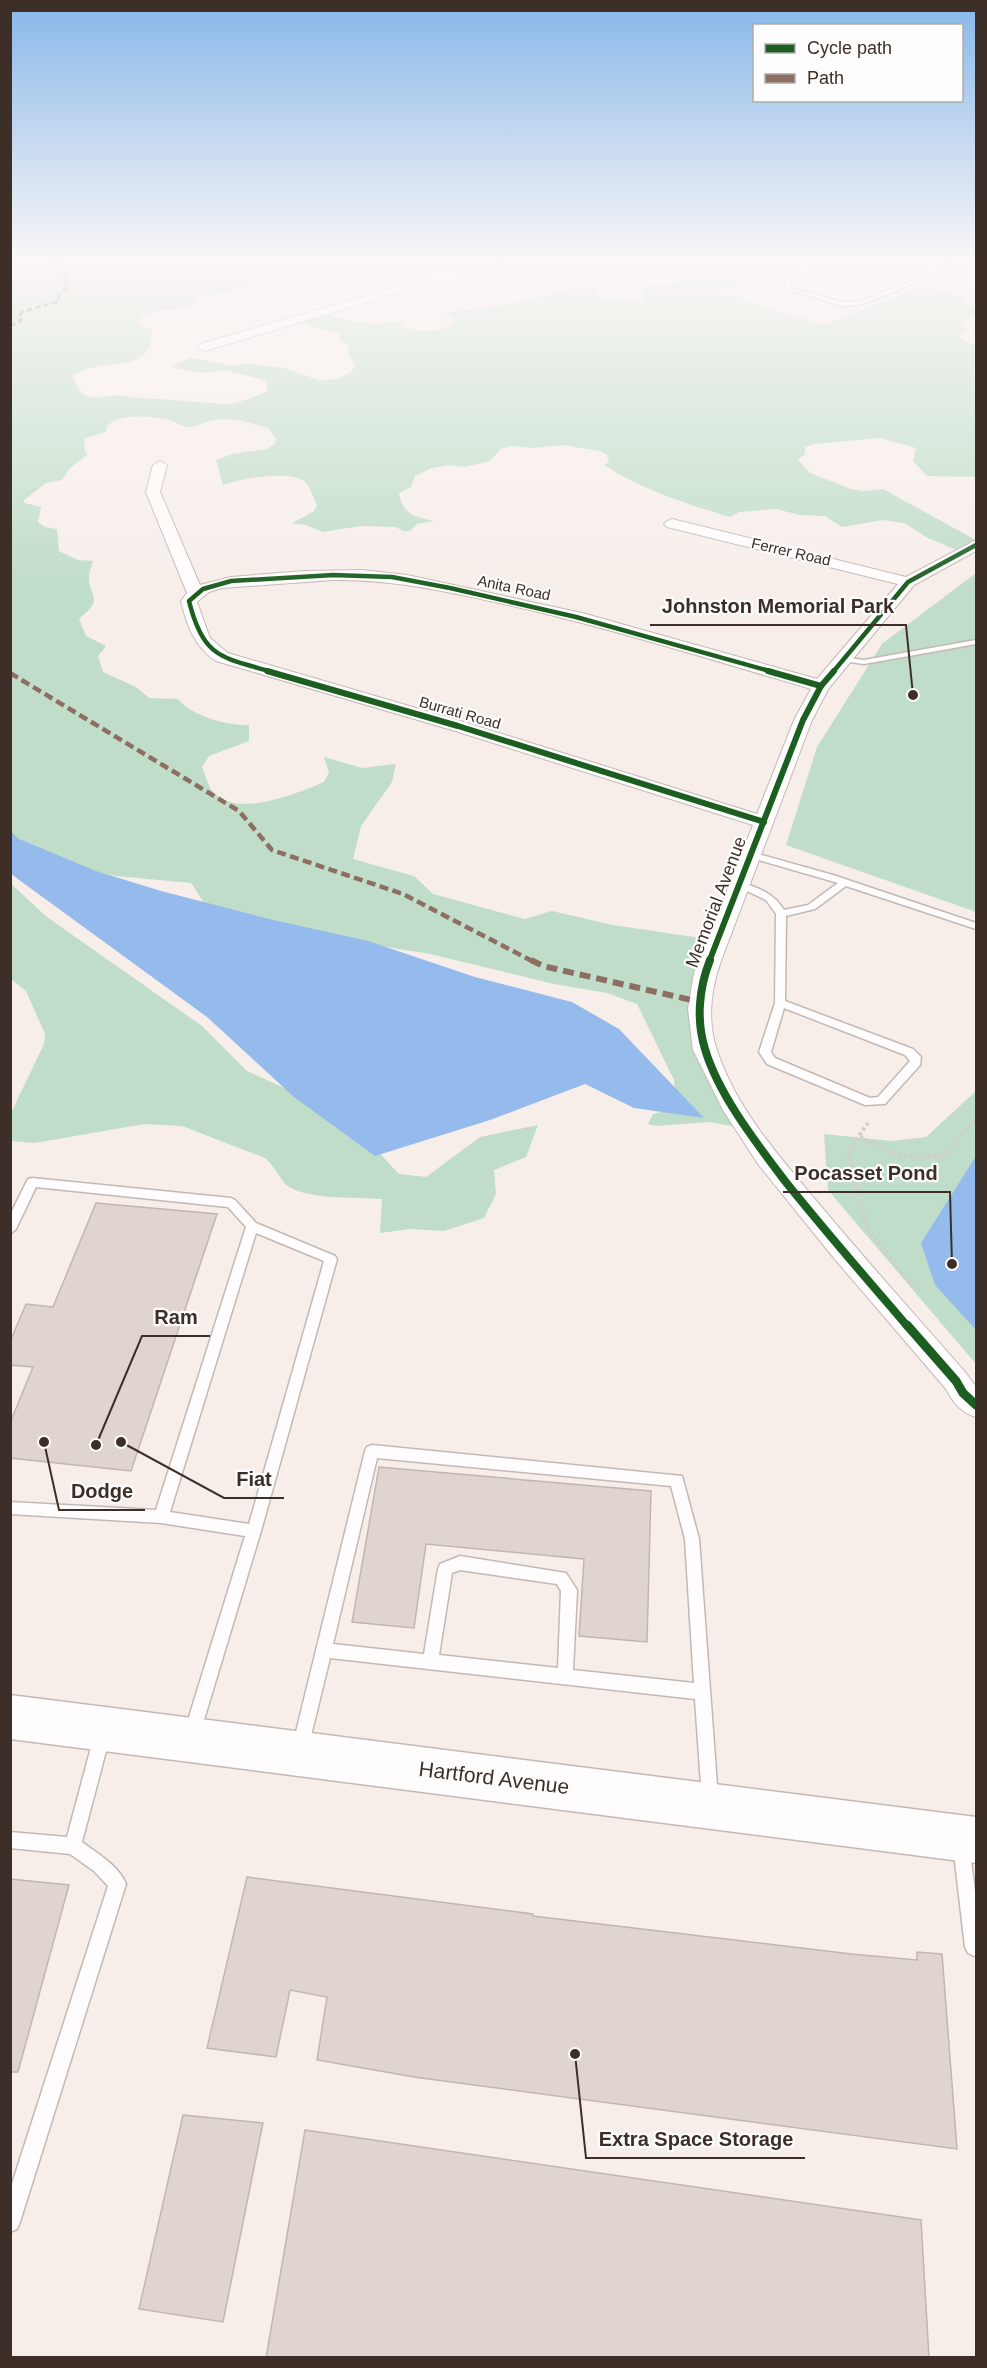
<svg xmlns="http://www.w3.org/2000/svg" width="987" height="2368" viewBox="0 0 987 2368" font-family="Helvetica,sans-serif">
<rect width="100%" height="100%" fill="#f7eeea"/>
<!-- green -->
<g fill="#bfddc8">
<path d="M11,260H319L307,270L275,272L235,290L198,298L192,305L176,310H158L143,316L138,321L141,326L152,329C153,379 101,354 72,376C75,381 78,389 82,393C95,404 115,391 129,397L225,404L236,403L267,392V381L224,370L202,373L170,367L191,358L229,365L249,364L285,368L318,380L338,379L349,373L356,366L348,353L349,347L340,340V333L317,328L299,320L323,312C349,323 373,325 401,321L403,327C421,332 441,334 456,321L444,313L510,304L584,286L598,288L597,296L626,302H644L641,293L644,287L703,280L725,279L745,283L714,289V294L741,296L744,301L825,325L927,284L931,288L962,296L967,304L976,307V314L961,321L960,325L968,329L956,336L976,346V477L927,476L913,461L916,448L880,438L815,444L805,447V454L798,460L810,473L851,489L864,491L883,489L976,540V544L959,551L928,538L904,523L882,520L842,527L825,516L800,515L776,509L739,512L730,517C686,504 643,490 604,465L609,462L607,455L600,451L563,445L533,448L511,446L501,449L490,461L464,467L448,465L432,468L415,476L411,487L399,493C402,514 415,517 434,521L417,524L410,531H403L396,527L360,526L323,532L306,525L292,523L313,512L317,506C314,499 310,486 304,481C288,470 240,479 223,485L216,460L232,454L267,449L275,444L276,439L269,429C249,422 230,416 209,421C202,423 194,428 187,427C180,426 176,422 170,420C153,416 120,413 107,426V431L84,439L85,452L88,454L69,469L62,480L46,483L23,501L25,503L41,507L38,522L45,527L57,529L59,551L78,560L93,561C92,565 89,572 89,576C89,599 105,597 79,619L86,636L106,646L98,656L103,672L136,687L149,698L178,699C192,716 226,726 249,725V741L209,756L202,767C205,774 207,783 211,789C232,821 298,793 324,782L329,772L324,757L362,768L396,764L392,782L361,826L353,859L414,876L433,894L525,919L552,911L613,925L714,940L706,1040L747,1129L710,1122L656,1126L648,1124L653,1114L665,1111L676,1099L674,1080L637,1004L607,993L554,984L430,954L258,926L206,906L191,883L116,876L51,863L15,843L11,831Z"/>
<polygon points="976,573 976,912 786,845 817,747 882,644"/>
<path d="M11,884L47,917L202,1026L247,1071L318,1103L362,1135L399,1174L426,1177L480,1137L538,1125L526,1157L494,1170L496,1194L484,1218L444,1231L410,1229L380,1233L382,1199C356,1197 311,1200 289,1187C280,1181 275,1166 265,1158L182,1126L144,1124L35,1143L11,1141L10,1115L44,1044L45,1034L26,991L11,979Z"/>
<polygon points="976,1091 976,1364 828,1190 824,1134 891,1141 926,1137"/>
</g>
<!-- water -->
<g fill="#95bbed">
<polygon points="11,832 19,839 96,871 161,891 273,920 368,941 475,977 572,1002 619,1029 704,1118 634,1108 585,1084 490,1120 375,1156 294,1097 207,1017 11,874"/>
<polygon points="976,1156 976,1330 935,1285 921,1243"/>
</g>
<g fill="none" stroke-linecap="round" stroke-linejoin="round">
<!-- stream -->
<polyline stroke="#95bbed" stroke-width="4" points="10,294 10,305"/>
</g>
<!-- building -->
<g fill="#dfd4cf" stroke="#c1b6b1" stroke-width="1.5">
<polygon points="96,1203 217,1214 131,1471 10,1458 10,1423 33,1367 10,1365 10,1342 26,1304 53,1307"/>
<polygon points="379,1467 651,1491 647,1642 579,1636 584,1559 426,1544 414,1628 352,1622"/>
<polygon points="247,1877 533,1914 533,1916 851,1954 917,1960 917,1952 942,1954 957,2149 414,2077 317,2060 327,1997 290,1990 276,2057 207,2048"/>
<polygon points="10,1879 69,1885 18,2072 10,2072"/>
<polygon points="183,2115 263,2123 223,2322 139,2309"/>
<polygon points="305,2130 921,2220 929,2358 266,2358"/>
</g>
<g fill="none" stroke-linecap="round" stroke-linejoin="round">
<defs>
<g id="lane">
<polygon points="834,260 842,260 791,282 789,287 842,302 859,301 961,261 966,262 860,305 842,306 784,288 783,284 787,280"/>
<polygon points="976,640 976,644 864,664 842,661 838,659 842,657 864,660"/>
<path d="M751,852L833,875L976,923V929L846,886L815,909L786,916L785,1001L913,1049L921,1057L920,1065L885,1104L865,1105L767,1064L759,1052L775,1003L776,914L766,900L734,885L739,882C757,887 774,893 784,910L808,905L838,883L748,857L746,855ZM784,1008L905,1055L910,1061L878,1097L870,1098L775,1058L771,1052Z"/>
<path d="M32,1178L231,1198L235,1200L256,1223L335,1256L337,1259L261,1531L200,1733L198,1739L192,1741L186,1739L184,1733L245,1536L161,1523L10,1514V1502L156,1510L246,1227L228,1207L36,1187L16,1229L10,1234V1215L28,1179ZM256,1233L324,1261L249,1524L170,1512Z"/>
<path d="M372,1445L682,1476L699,1539L718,1799L716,1805L710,1807L704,1805L702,1799L695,1699L330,1658L308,1748L306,1754L300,1756L294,1754L292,1748L365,1451L367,1447ZM377,1458L671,1486L685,1539L694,1683L573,1670L577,1590L566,1573L460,1556L440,1564L438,1569L424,1654L333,1644ZM460,1570L557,1584L561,1591L558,1668L439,1655L452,1573Z"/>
<path d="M102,1728L108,1730L110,1736L82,1842C98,1854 118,1865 126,1884L20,2222L17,2229L10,2232V2190L108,1886L94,1871L70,1854L10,1848V1832L67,1837L94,1736L96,1730Z"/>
<polygon points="961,1837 967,1839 969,1845 976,1899 976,1955 974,1956 968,1953 965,1947 953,1845 955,1839"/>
</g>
<g id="street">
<polygon points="489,260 507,260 208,350 204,351 198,347 200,344"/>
<path d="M160,461L167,465L160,492L200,585L231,577L304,571L362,570L407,575L582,613L817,679L898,584L667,527L664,524L667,521L672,519L906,577L976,540V551L914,585L829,688L812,720L721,961C711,989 707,1021 717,1050C735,1106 777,1154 814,1198C863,1257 915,1315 966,1373L976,1387V1417C962,1413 953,1403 946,1389L833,1257L758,1164L723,1110L693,1050L688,1009L694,973L753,825L452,730L216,661C194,646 187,626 181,601L187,593L146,492L153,465ZM333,580C395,579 453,593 513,606C613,629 712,660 811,689L794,720L757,814L464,722L228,653L210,638L197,602L209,592L222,588Z"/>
</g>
<polygon id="secondary" points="10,1695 976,1817 976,1863 10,1739"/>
<polygon id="primary" points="947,260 976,260 976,268 949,263"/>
</defs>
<!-- lane casing -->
<use href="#lane" stroke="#c3b9b4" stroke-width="3"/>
<!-- street casing -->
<use href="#street" stroke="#c3b9b4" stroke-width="2"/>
<!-- secondary casing -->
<use href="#secondary" stroke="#c3b9b4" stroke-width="3"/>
<!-- primary casing -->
<use href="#primary" stroke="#c3b9b4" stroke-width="3"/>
<!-- path -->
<g stroke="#d2cdcb" stroke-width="4" stroke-dasharray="3 3" stroke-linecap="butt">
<polyline points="868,1123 848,1152 867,1228 915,1289"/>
<polyline points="860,1137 898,1155 941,1157 976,1120"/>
</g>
<!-- lane -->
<use href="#lane" fill="#fefcfc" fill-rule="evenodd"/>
<!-- street -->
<use href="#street" fill="#fefcfc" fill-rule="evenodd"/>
<!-- secondary -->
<use href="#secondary" fill="#fefcfc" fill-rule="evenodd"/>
<!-- primary -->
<use href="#primary" fill="#fefcfc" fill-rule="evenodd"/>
<!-- quiet-far2 -->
<polyline stroke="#8d6e63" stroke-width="3" stroke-dasharray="6 3" stroke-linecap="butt" points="10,326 21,321 19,317 22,312 59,301 59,295 68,287 63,280 66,273 53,260"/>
<!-- quiet-far1 -->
<polyline stroke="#8d6e63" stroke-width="4.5" stroke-dasharray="9 4.5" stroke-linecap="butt" points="10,673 239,811 272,850 403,894 534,962"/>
<!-- quiet -->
<polyline stroke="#8d6e63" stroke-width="6" stroke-dasharray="11 6" stroke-linecap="butt" points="531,960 543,966 700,1002"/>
<defs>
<g id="cycleway-far3">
<path d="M272,672C221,657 203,658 189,601L203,589L231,581L333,575L392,577L450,588L576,617L773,672"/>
<polyline points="833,672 908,582 976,545"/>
</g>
<g id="cycleway-far2">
<polyline points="267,671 458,726 764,822"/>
<polyline points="768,671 821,686"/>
<polyline points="709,962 803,720 821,686 834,671"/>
</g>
<path id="cycleway-far1" d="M710,960C699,988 696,1020 705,1049C718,1094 757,1144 785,1181C825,1231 867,1279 908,1327"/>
<polyline id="cycleway" points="907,1325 956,1381 963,1393 976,1405"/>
</defs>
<!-- cycleway-far3 casing -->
<use href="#cycleway-far3" stroke="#fdfdfd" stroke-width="7"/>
<!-- cycleway-far2 casing -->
<use href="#cycleway-far2" stroke="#fdfdfd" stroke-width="9"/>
<!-- cycleway-far1 casing -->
<use href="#cycleway-far1" stroke="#fdfdfd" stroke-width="11"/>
<!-- cycleway casing -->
<use href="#cycleway" stroke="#fdfdfd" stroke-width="13"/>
<!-- cycleway-far3 -->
<use href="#cycleway-far3" stroke="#1b5e20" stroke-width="4.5"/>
<!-- cycleway-far2 -->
<use href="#cycleway-far2" stroke="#1b5e20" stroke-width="6"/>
<!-- cycleway-far1 -->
<use href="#cycleway-far1" stroke="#1b5e20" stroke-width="8"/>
<!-- cycleway -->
<use href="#cycleway" stroke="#1b5e20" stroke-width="9"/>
</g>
<!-- sky -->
<linearGradient id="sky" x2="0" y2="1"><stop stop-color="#87b7ea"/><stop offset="0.44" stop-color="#fbf7f6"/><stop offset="1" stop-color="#fbf7f6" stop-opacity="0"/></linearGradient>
<rect width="987" height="592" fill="url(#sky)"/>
<g text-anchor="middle" stroke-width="4.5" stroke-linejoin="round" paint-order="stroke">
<!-- far-street labels -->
<g font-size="15" fill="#3d2f27" stroke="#fdfdfd">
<text transform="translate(791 552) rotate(13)" y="5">Ferrer Road</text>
<text transform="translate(514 588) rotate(12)" y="5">Anita Road</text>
<text transform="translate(460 713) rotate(16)" y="5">Burrati Road</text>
</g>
<!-- street labels -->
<g font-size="18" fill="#3d2f27" stroke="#fdfdfd">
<text transform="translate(716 902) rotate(-69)" y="6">Memorial Avenue</text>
</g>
<!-- near-street labels -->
<g font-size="21" fill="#3d2f27" stroke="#fdfdfd">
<text transform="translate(494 1778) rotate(7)" y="7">Hartford Avenue</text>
</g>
</g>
<!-- callouts -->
<path fill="none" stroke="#3d2f27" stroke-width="2" d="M913 695L906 625H650M952 1264L950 1192H783M96 1445L142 1336H210M121 1442L224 1498H284M44 1442L59 1510H145M575 2054L586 2158H805"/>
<g fill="#3d2f27" stroke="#fdfdfd" stroke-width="2">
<circle cx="913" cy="695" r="6"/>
<circle cx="952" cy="1264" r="6"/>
<circle cx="96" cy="1445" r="6"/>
<circle cx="121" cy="1442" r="6"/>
<circle cx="44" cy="1442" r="6"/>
<circle cx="575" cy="2054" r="6"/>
</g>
<g font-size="20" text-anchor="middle" font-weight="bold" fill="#3d2f27" stroke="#fdfdfd" stroke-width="4.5" stroke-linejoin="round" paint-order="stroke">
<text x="778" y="613">Johnston Memorial Park</text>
<text x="866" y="1180">Pocasset Pond</text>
<text x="176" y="1324">Ram</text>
<text x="254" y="1486">Fiat</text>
<text x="102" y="1498">Dodge</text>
<text x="696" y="2146">Extra Space Storage</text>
</g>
<!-- border -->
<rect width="987" height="2368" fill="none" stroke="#3d2f27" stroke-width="24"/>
<!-- legend -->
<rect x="753" y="24" width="210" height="78" fill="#fdfdfd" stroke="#b0aba7" stroke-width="1.5"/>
<rect x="765" y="44" width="30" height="9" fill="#1b5e20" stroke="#b0aba7" stroke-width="1.5"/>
<text x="807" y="54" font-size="18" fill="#3d2f27">Cycle path</text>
<rect x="765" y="74" width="30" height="9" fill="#8d6e63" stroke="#b0aba7" stroke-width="1.5"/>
<text x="807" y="84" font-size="18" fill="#3d2f27">Path</text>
</svg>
